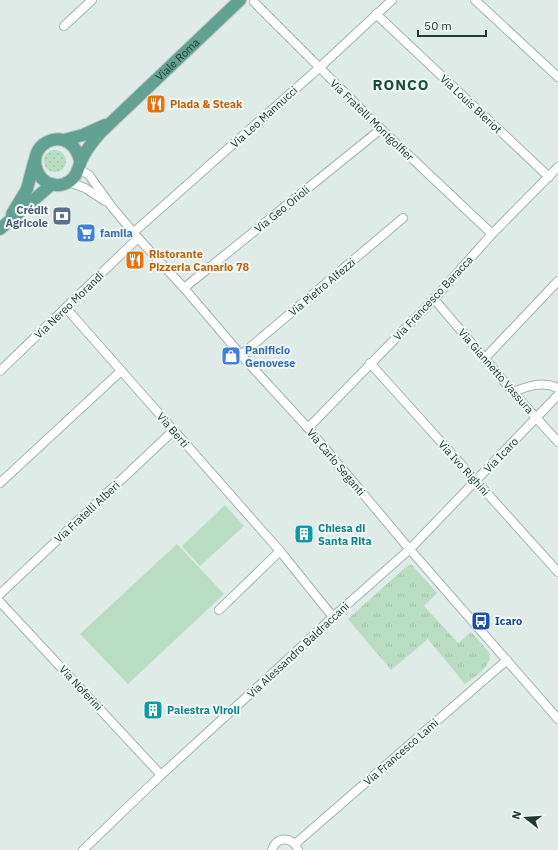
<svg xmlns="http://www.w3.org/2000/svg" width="558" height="850" viewBox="0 0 558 850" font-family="'IBM Plex Sans',sans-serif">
<defs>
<pattern id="grass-dots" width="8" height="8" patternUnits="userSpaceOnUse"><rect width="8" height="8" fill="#b8ddc2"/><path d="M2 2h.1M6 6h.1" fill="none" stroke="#9ebfa7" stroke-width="1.8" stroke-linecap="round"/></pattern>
<pattern id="park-tufts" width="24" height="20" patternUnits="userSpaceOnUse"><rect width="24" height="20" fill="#b8ddc2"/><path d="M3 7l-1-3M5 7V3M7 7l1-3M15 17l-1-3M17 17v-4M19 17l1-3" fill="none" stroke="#9ebfa7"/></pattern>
</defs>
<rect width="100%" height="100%" fill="#dfebe6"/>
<!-- grass -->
<circle fill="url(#grass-dots)" cx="55" cy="161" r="11"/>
<!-- park -->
<path fill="url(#park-tufts)" d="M408,565H412L437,593L424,606L458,643L471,632C475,636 487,649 489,653C494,665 473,678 465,684L428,639L391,670L348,619Z"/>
<!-- garden -->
<g fill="#b8ddc2">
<polygon points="225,505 244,526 200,566 182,546"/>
<polygon points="177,544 224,594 128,684 80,634"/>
</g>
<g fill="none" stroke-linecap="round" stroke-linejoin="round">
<defs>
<g id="street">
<polyline points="475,0 558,77"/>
<polyline points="254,2 381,129 492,234"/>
<polyline points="376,14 549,177"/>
<polyline points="64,26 92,0"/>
<polyline points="79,169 89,175 112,207 138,238 184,288 241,355 308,428 406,545 558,719"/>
<polyline points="69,182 85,188 105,201"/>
<polyline points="134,232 319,68 392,0"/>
<polyline points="184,288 381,129"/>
<polyline points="434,299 513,392 558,442"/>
<polyline points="66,308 280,551 333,617"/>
<polyline points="241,355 403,218"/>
<polyline points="485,358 558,281"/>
<polyline points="370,363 558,572"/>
<polyline points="0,371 138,238"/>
<path d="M513,392C528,386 542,381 558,388"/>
<polyline points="308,428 434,299 492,234 558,167"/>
<polyline points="0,483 121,371"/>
<polyline points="0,594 173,431"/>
<polyline points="0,602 161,775"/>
<polyline points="219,610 280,551"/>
<polyline points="295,844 507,660"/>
<polyline points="83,850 161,775 286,661 333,617 410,549 558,395"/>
<path d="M272,850C276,836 293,836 298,850"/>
</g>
<g id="primary">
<polyline points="64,140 83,135 105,125"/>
<path id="s1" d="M80,161C77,145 63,134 47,142C23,155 39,192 64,184C79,179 77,166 84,155C88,147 94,140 100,133L240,0"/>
<polyline points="12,214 27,189 34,162"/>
<polyline points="0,229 52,184"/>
</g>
</defs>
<!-- street casing -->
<use href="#street" stroke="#a2b3ad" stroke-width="10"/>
<!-- primary casing -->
<use href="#primary" stroke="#c1c8c6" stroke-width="14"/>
<!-- street -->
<use href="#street" stroke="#fff" stroke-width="8"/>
<!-- primary -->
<use href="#primary" stroke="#63a293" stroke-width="12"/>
</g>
<!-- icons -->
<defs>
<symbol id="restaurant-square" viewBox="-11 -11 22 22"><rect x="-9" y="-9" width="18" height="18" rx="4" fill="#e8710a" stroke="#f0f8f4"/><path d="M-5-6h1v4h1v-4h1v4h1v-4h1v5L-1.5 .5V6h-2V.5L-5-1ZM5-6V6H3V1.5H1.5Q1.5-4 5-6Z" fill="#fff"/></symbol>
<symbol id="bank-square" viewBox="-11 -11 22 22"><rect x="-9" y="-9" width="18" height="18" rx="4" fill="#5c6f8a" stroke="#f0f8f4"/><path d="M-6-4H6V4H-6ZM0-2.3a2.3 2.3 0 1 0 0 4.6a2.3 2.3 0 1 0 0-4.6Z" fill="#fff"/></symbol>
<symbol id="supermarket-square" viewBox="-11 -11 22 22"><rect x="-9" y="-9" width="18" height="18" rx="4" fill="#3f7fe0" stroke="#f0f8f4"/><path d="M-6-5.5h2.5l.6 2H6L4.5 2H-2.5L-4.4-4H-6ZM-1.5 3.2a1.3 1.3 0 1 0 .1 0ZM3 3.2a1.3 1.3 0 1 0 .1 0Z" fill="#fff"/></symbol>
<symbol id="shop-square" viewBox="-11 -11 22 22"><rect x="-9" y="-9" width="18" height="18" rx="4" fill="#3f7fe0" stroke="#f0f8f4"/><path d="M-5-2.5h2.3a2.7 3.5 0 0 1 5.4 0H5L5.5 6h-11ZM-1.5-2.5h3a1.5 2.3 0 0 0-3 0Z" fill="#fff"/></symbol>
<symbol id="building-square" viewBox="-11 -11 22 22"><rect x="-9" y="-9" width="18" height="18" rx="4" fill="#0f9aa8" stroke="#f0f8f4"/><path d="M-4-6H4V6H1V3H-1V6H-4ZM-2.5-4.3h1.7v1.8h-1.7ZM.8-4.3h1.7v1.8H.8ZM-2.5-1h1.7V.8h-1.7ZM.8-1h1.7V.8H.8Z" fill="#fff"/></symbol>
<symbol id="bus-square" viewBox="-11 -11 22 22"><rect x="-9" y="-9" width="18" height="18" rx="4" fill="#1a4fb4" stroke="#f0f8f4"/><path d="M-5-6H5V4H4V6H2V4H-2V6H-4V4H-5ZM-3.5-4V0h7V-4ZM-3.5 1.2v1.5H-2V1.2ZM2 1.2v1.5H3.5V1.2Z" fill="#fff"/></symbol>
</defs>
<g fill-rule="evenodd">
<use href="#restaurant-square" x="145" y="93" width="22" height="22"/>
<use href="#bank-square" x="51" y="205" width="22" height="22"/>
<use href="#supermarket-square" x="75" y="222" width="22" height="22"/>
<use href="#restaurant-square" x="124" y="249" width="22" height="22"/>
<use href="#shop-square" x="220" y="345" width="22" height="22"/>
<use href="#building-square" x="293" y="523" width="22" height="22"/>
<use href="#bus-square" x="470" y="610" width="22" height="22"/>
<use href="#building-square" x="142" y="699" width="22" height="22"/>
</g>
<g text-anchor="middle" stroke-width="4" stroke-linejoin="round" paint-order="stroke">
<!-- street labels -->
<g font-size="11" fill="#203b35" stroke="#f0f8f4">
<text dy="4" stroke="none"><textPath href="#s1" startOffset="282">Viale Roma</textPath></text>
<text transform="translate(471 104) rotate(43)" y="4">Via Louis Bleriot</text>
<text transform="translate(264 117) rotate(-42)" y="4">Via Leo Mannucci</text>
<text transform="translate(372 120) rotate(44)" y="4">Via Fratelli Montgolfier</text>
<text transform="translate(282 209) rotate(-39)" y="4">Via Geo Orioli</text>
<text transform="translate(322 287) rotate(-40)" y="4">Via Pietro Alfezzi</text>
<text transform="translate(433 298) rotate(-47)" y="4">Via Francesco Baracca</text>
<text transform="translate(69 305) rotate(-44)" y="4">Via Nereo Morandi</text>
<text transform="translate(496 371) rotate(49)" y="4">Via Giannetto Vassura</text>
<text transform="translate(173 430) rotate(49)" y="4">Via Berti</text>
<text transform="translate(501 455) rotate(-46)" y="4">Via Icaro</text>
<text transform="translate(336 462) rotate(50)" y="4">Via Carlo Seganti</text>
<text transform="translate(464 468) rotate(48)" y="4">Via Ivo Righini</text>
<text transform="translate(87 512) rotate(-43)" y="4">Via Fratelli Alberi</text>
<text transform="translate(298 650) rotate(-43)" y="4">Via Alessandro Baldraccani</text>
<text transform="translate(81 688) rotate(47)" y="4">Via Noferini</text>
<text transform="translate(401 752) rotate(-41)" y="4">Via Francesco Lami</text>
</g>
<!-- food labels -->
<g font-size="11" font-weight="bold" fill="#c56008" stroke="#f0f8f4" text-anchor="start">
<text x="170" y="108">Piada &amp; Steak</text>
<text x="149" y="258">Ristorante<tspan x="149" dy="13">Pizzeria Canario 78</tspan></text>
</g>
<!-- service labels -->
<g font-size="11" font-weight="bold" fill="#4e5e75" stroke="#f0f8f4" text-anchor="end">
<text x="48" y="214">Crédit<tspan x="48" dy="13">Agricole</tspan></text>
</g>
<!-- shop labels -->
<g font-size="11" font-weight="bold" fill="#366cbe" stroke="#f0f8f4" text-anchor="start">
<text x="100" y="237">famila</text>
<text x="245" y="354">Panificio<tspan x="245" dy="13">Genovese</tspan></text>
</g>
<!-- culture labels -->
<g font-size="11" font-weight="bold" fill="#0d838f" stroke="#f0f8f4" text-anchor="start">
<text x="318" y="532">Chiesa di<tspan x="318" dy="13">Santa Rita</tspan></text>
<text x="167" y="714">Palestra Viroli</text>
</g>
<!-- transit labels -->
<g font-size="11" font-weight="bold" fill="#164399" stroke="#f0f8f4" text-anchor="start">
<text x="495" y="625">Icaro</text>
</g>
<!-- district labels -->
<g font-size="15" font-weight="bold" letter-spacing="1" fill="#1c4e43" stroke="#f0f8f4">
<text x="401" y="90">RONCO</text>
</g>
</g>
<!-- north arrow -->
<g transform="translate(526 818) rotate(287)" stroke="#f0f8f4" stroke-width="3" paint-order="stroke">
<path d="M0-3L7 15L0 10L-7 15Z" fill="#203b35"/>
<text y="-6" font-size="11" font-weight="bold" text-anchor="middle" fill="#203b35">N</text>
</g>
<!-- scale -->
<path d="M418 30v6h68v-6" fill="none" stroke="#203b35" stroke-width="2"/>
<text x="424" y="30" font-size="12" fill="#203b35" stroke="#f0f8f4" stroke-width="3" paint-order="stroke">50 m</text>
</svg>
